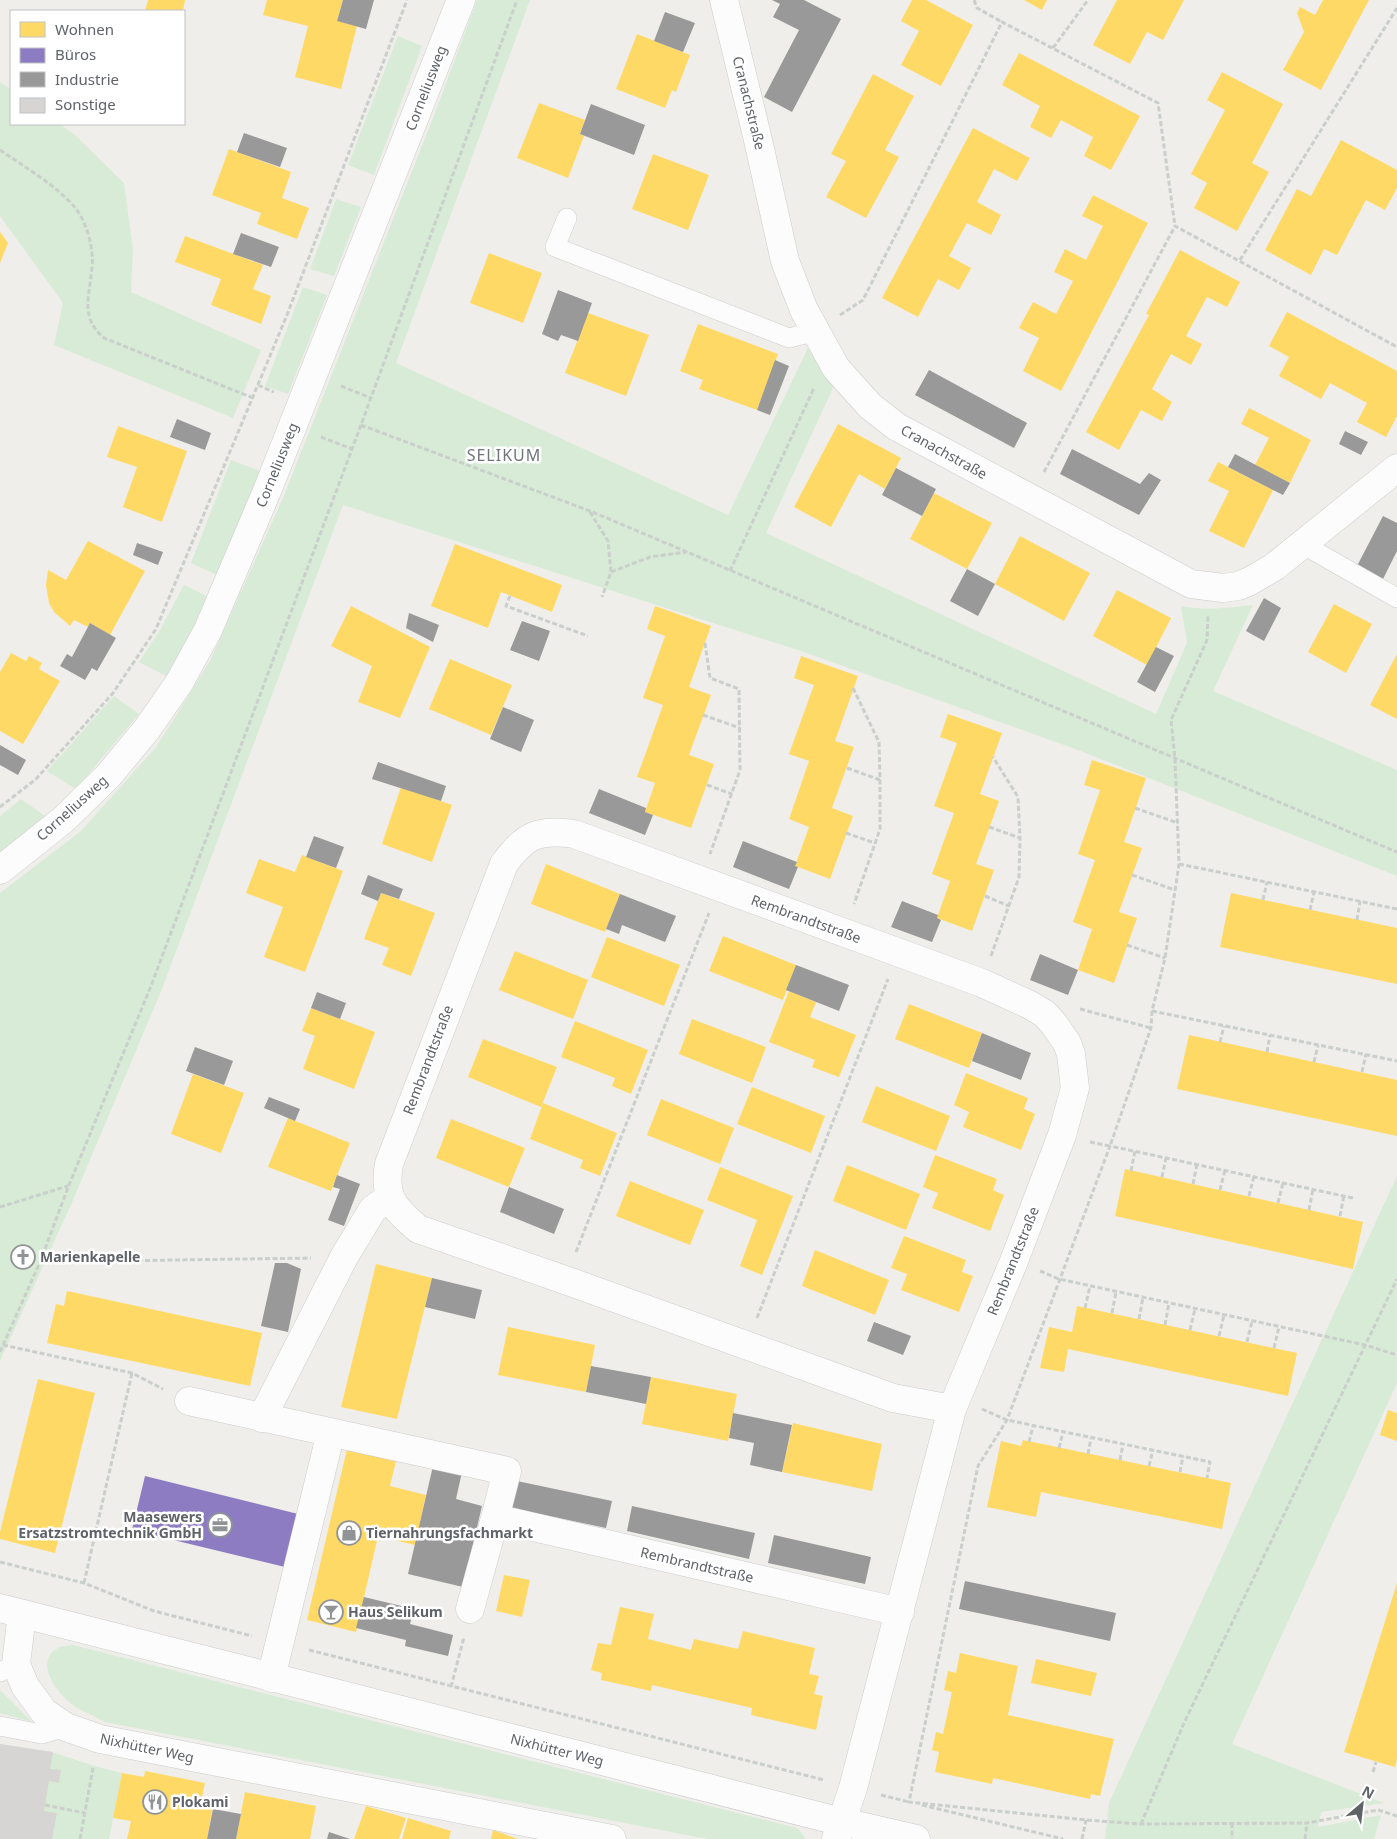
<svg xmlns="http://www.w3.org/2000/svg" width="1397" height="1839" font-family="'Noto Sans',sans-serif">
<rect width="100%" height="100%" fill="#efeeea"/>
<path fill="#d8ebd6" d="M477 0H530L396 363 728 515 808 348 833 388 766 533 1156 714 1187 643 1181 606C1206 611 1228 608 1253 605L1213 691 1397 770V876L1078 750 801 651 343 505 162 989 73 1200 0 1361V893L81 831 157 746 210 661 283 498 437 108Z
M398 36 422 46 374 175 348 165Z
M0 82 11 89V124H60L76 136 124 183 133 250 131 292 261 350 233 418 54 345 63 303 0 216Z
M336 199 361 207 334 276 310 269Z
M303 287 327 295 288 394 265 386Z
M231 460 260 471 217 575 191 563Z
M184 585 207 596 188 639 166 676 139 662 160 630Z
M114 696 139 714 76 789 47 771Z
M21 799 48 818 0 855V816Z
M1397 1176V1383L1232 1744 1384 1803 1321 1812 1318 1827 1381 1815 1374 1839H1105L1109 1803Z
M73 1645 797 1828 806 1839H707L105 1722C96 1717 86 1713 77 1708 61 1698 31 1663 58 1648 62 1646 69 1646 73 1645Z
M0 1690 32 1722 0 1713Z
M0 1744 55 1753 94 1766 122 1773 109 1839H0Z"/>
<path fill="#ffd966" d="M148 0H185L183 11H145Z
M267 0H343L337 21 357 26 341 89 295 77 308 26 263 15Z
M912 0H926L973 25 941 86 901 65 919 31 901 21Z
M1024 0H1047L1042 10Z
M1117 0H1184L1163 40 1147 32 1130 64 1093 45Z
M1323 0H1369L1321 90 1283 70 1304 32 1297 13 1300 7 1315 15Z
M637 34 690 55 676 92 672 90 665 108 616 89Z
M1019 53 1140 116 1111 170 1084 156 1093 137 1061 120 1051 138 1030 127 1040 106 1002 85Z
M1222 72 1283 104 1252 163 1269 172 1237 231 1194 208 1207 183 1191 174 1225 110 1207 100Z
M873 74 914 96 885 150 899 157 866 218 826 197 846 161 831 154Z
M539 103 585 120 580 134 584 136 568 178 517 158Z
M973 128 1030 158 1017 181 994 169 977 202 1001 215 991 235 967 223 949 256 971 268 959 290 938 279 918 317 882 298Z
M1341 140 1397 170V188L1385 210 1366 200 1337 255 1324 249 1311 275 1265 250 1297 189 1311 196Z
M229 149 291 172 282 198 309 208 297 239 257 224 261 213 212 195Z
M653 154 709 175 688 230 632 209Z
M1093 195 1148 223 1061 391 1023 371 1039 338 1019 328 1033 302 1056 314 1073 281 1054 272 1065 249 1086 260 1103 226 1082 216Z
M0 232 8 243 0 263Z
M185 236 263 265 253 289 271 296 261 324 211 305 221 279 175 262Z
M1180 250 1240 282 1227 307 1207 297 1186 336 1202 344 1191 365 1171 354 1152 389 1172 402 1162 421 1141 410 1119 450 1086 432 1149 315 1146 314Z
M489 253 542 273 523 323 470 303Z
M1287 312 1397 371V416L1386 437 1357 422 1367 403 1330 383 1321 399 1279 376 1289 357 1269 346Z
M588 313 649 335 626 396 565 373Z
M698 324 778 354 757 410 699 389 703 380 680 371Z
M1249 408 1311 440 1290 483 1255 465 1269 438 1241 424Z
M838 424 901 458 885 489 859 474 831 527 794 507Z
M118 426 187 451 162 522 123 507 137 467 107 457Z
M1218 462 1273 490 1244 548 1209 531 1229 491 1208 481Z
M934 493 992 523 967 569 910 539Z
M1020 536 1090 573 1064 621 995 584Z
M88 541 145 571 110 635 90 623 88 627 74 620 70 626 54 612 49 603 46 585 48 570 66 580Z
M455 544 562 585 552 612 501 592 488 628 431 606Z
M1117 590 1171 618 1147 665 1093 636Z
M1334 604 1372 624 1346 673 1308 652Z
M351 606 430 647 400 718 358 702 372 666 331 646Z
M655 606 711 626 689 687 711 695 689 755 714 764 691 828 645 812 655 783 637 777 663 705 643 698 665 636 647 629Z
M11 653 26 661 29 656 42 663 39 669 60 681 23 744 0 731V672Z
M1397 654V719L1370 705Z
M801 656 858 676 835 741 854 747 832 808 853 816 830 879 795 866 809 827 789 819 809 761 789 754 814 685 794 678Z
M450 659 512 685 491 735 429 709Z
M948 714 1002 733 980 794 999 801 976 864 994 870 972 931 937 918 950 881 932 874 954 813 934 806 957 743 940 737Z
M1092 760 1146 778 1124 842 1142 848 1119 912 1137 918 1114 983 1078 970 1092 929 1073 922 1095 860 1078 854 1100 790 1084 785Z
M401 787 452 805 432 862 382 844Z
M302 855 343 871 305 972 264 957 283 907 246 893 259 859 295 872Z
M546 864 620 894 605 932 531 904Z
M381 893 435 913 411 976 382 965 389 948 364 939Z
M1231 893 1397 928V984L1220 947Z
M723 936 796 965 783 1000 709 971Z
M607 937 680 965 664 1006 591 977Z
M515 951 588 980 573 1019 499 990Z
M789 991 816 1002 810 1017 856 1035 839 1077 812 1067 815 1060 769 1042Z
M909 1004 982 1033 969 1068 895 1039Z
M311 1008 375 1032 354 1089 303 1069 315 1036 302 1031Z
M692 1019 766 1047 752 1083 679 1054Z
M575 1021 648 1050 631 1094 612 1086 615 1078 561 1057Z
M1189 1035 1397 1080V1136L1177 1089Z
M483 1039 557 1067 541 1107 468 1077Z
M966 1073 1028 1098 1024 1109 1035 1114 1021 1150 963 1127 969 1112 954 1105Z
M193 1074 244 1093 221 1153 171 1134Z
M876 1086 950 1116 936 1151 862 1122Z
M752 1087 825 1116 811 1153 737 1124Z
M661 1099 734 1128 720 1164 647 1135Z
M543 1103 617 1133 600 1176 580 1168 583 1160 530 1139Z
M288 1118 350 1143 331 1191 268 1167Z
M451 1119 525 1148 509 1187 436 1158Z
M935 1155 997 1179 993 1190 1004 1195 990 1231 932 1208 938 1193 923 1187Z
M847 1165 920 1194 906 1230 833 1201Z
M720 1167 793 1196 762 1275 740 1266 757 1220 707 1200Z
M1125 1169 1363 1222 1353 1269 1115 1216Z
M630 1181 704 1210 690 1245 616 1216Z
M904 1236 966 1260 962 1272 973 1276 959 1312 901 1290 907 1274 891 1268Z
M815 1250 889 1280 875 1315 802 1286Z
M376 1264 432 1278 397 1419 341 1407Z
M67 1291 262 1333 250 1386 47 1343 56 1304 64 1306Z
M1077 1306 1297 1353 1288 1396 1068 1349 1064 1372 1040 1368 1049 1327 1072 1332Z
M508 1327 595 1345 586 1392 498 1375Z
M651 1377 737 1394 728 1441 642 1424Z
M38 1379 95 1393 55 1553 0 1539V1532Z
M1388 1410 1397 1413V1441L1380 1435Z
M793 1423 882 1444 872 1491 782 1472Z
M1023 1440 1231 1483 1222 1529 1041 1492 1036 1517 987 1507 1001 1441 1021 1446Z
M347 1449 396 1461 390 1486 426 1495 415 1545 378 1536 356 1632 307 1620Z
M504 1575 530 1580 522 1617 496 1611Z
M1397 1583V1759L1395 1767 1344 1752Z
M620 1607 654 1614 648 1639 691 1650 694 1639 738 1649 743 1631 815 1648 809 1674 819 1676 814 1694 823 1696 816 1730 751 1715 752 1708 652 1685 651 1691 601 1680 602 1673 591 1670 598 1643 611 1645Z
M960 1653 1018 1666 1008 1715 1114 1739 1100 1796 1091 1794 1090 1799 993 1778 992 1784 935 1772 939 1752 932 1750 936 1732 943 1734 952 1692 944 1690 948 1671 956 1673Z
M1036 1659 1097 1673 1091 1696 1031 1683Z
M145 1771 205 1783 202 1797 214 1800 207 1839H127L131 1821 113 1818 122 1773 144 1777Z
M245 1792 316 1806 310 1839H236Z
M366 1806 406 1818 399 1839H354Z
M408 1818 451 1831 449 1839H402Z
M493 1830 518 1839H491Z"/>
<path fill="#8e7cc3" d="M145 1476 298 1514 285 1567 132 1530Z"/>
<path fill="#999" d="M343 0H374L366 29 337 21Z
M772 0H804L841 19 792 112 764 97 799 30 773 17 780 4Z
M665 12 695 23 683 52 654 41Z
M591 104 645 125 634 155 580 134Z
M244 133 287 148 280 167 237 152Z
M241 233 279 247 271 267 233 254Z
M558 290 592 303 578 341 561 335 558 341 542 334Z
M775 360 789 366 770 415 757 410Z
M929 370 1027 423 1014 448 915 395Z
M177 419 211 433 205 450 170 437Z
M1345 431 1368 442 1361 455 1339 444Z
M1072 449 1140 484 1149 473 1161 480 1139 515 1060 474Z
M1235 454 1290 483 1283 495 1228 467Z
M896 468 936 489 922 516 882 495Z
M1383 516 1397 523V551L1383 579 1357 566Z
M137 543 163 552 158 565 133 555Z
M967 569 995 584 978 616 950 601Z
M1264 598 1281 608 1264 641 1246 631Z
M409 613 439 625 433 642 406 628Z
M522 621 550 631 539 661 510 650Z
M90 623 116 638 97 671 92 668 85 680 60 666 67 654 72 657Z
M1156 647 1174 656 1155 692 1137 682Z
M503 707 534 720 521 752 490 739Z
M0 745 26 760 18 775 0 765Z
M378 762 446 786 441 801 372 779Z
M599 789 646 808 645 812 653 815 645 835 589 813Z
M314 836 344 847 336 868 306 857Z
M743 841 797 862 795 866 798 867 789 889 733 867Z
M368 875 403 889 399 899 381 893 378 901 361 894Z
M620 894 676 916 665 942 622 925 619 934 606 929Z
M902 901 938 915 937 918 941 920 932 942 891 927Z
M1040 954 1078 970 1068 995 1030 980Z
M796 965 849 985 839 1011 786 990Z
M317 992 346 1003 340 1019 311 1008Z
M982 1033 1031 1053 1021 1080 972 1061Z
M195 1047 233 1061 224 1085 186 1071Z
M269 1097 300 1109 295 1121 264 1108Z
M337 1175 360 1184 344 1226 328 1220 340 1189 333 1187Z
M509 1187 564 1209 554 1234 500 1212Z
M275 1263H287L301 1269 288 1332 261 1326Z
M432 1278 482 1290 475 1319 425 1307Z
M874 1322 911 1336 903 1355 867 1341Z
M591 1366 651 1377 646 1404 586 1392Z
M733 1413 792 1425 782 1472 750 1465 754 1443 729 1438Z
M433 1466 462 1472 456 1499 482 1506 463 1587 408 1574Z
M517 1481 612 1501 606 1528 511 1508Z
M632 1506 755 1533 749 1559 627 1531Z
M774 1535 871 1557 865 1584 768 1563Z
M965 1581 1116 1613 1110 1641 959 1609Z
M364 1597 414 1609 410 1624 453 1635 448 1656 405 1646 406 1640 356 1628Z
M213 1809 241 1814 236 1839H207Z
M329 1832 350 1839H327Z"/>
<path fill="#d6d5d3" d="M0 1744 53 1752 50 1769 61 1770 59 1783 49 1781 44 1811 57 1813 52 1839H0Z"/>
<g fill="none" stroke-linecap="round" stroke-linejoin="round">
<g stroke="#cbcccc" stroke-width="20">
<path id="service" d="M567 218 555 247 789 338 817 331
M1302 544 1397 598
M0 1672 16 1664
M0 1726 42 1734 66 1727"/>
</g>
<g stroke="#cbcccc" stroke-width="29">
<path id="minor" d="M724 0 758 140 785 261 804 310 836 368 870 406 897 427 1191 584 1223 588 1238 586 1250 581 1274 567 1397 468
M0 870 63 820 109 775 147 729 179 683 208 630 267 491 461 0
M189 1401 507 1471 495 1518
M262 1418 344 1257 373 1209 390 1197
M470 1609 495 1518 900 1612
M22 1614 16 1664 25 1686 44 1712 66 1727 100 1739 612 1839
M271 1678 331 1432
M836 1839 853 1788 952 1409 1014 1261 1062 1135 1075 1088 1071 1054 1067 1043 1053 1023 1045 1014 1030 1005 982 983 574 834C538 829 525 835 504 864L389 1164C383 1197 394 1208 418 1229L565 1280 893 1398 952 1409"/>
</g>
<g stroke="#cacacb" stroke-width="29">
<path id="secondary" d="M0 1608 842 1822 916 1839"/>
</g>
<path stroke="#cacfcc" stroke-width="3" stroke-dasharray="5 2.5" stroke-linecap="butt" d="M974 0 977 8 1002 22
M1053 48 1088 0
M0 150C23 166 59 187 76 209 87 223 94 249 92 267 90 295 79 317 104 338L253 398
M1240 260 1397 8
M840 315 863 300 1002 22 1158 103 1175 226
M258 385 274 392
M341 386 371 398
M361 425 590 511 1397 852
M321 437 352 449
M1044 472 1175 226 1397 347
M590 512 608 541 611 572 602 597
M730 571 814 388
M611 572 650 557 686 552
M510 596 506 606 588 636
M705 643 710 678 739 689 740 770 710 854
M853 688 879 742 880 780V829L854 904
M703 715 740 728
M847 768 880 780
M707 785 732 794
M0 807 36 779 113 693 156 629 287 315 407 0
M1135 808 1178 823
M989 827 1020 838
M846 833 875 843
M1179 864 1397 909
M1132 875 1175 890
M985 896 1009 906
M1263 900 1267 882
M1310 910 1314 892
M1357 920 1360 901
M1127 945 1165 958
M991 956 1019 877 1020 838 1018 797 993 757
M1080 1009 1151 1028
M1152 1011 1397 1061
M1220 1042 1224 1026
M1267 1052 1270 1035
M1314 1062 1318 1045
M1362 1072 1366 1054
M1090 1142 1110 1146 1151 1028 1152 1011 1165 958 1179 864 1175 759 1171 720 1207 640 1208 615
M1131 1171 1135 1151
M1162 1177 1166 1158
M1193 1184 1197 1164
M1220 1190 1225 1170
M1249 1196 1254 1176
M1353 1198 1110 1146 1007 1420 978 1466 909 1802 1086 1820 1141 1824 1307 1823 1378 1810 1397 1816
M1278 1203 1283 1183
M0 1207 68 1186
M1309 1210 1313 1189
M1340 1216 1344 1195
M576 1252 709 913
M40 1262 311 1258
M1040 1271 1059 1279 1365 1345 1397 1355
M1085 1308 1090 1286
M1112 1313 1116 1292
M757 1318 888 979
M1139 1319 1143 1297
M1165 1325 1169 1303
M1190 1330 1195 1309
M1219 1336 1224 1315
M1247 1342 1252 1321
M3 1345 132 1373 163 1389
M1274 1348 1279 1327
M0 1352 40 1262 69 1185 151 986 361 425 517 0
M982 1409 1007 1420 1210 1462 1207 1478
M1029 1442 1033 1426
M1059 1448 1063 1432
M1088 1454 1091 1438
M1120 1460 1123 1444
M1149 1466 1153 1450
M1180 1472 1183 1456
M0 1562 84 1583 154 1611 252 1636
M84 1583 132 1373
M309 1650 824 1780
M451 1687 464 1637
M1373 1772 1376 1762
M881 1795 909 1802
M45 1805 85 1813
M922 1805 1063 1839
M1232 1823V1839
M1141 1824 1184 1723 1397 1279
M80 1839 93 1768
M1082 1839 1086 1820
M1305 1839 1307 1823"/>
<use href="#service" stroke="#fdfcfc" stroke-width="19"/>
<use href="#minor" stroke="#fdfcfc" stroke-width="28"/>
<use href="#secondary" stroke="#fdfcfc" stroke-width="28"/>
</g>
<defs>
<g id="church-ring" transform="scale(1.25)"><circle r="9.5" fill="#fff" stroke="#919496" stroke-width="1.5"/><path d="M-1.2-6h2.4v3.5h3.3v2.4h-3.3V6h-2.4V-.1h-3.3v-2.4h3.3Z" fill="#919496"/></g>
<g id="office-ring" transform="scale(1.25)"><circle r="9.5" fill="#fff" stroke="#919496" stroke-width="1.5"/><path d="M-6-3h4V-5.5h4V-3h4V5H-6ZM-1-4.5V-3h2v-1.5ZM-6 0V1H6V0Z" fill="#919496"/></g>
<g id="shop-ring" transform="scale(1.25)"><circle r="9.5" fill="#fff" stroke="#919496" stroke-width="1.5"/><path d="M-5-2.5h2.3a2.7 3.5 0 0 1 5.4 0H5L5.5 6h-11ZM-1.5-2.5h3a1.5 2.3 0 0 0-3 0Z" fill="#919496"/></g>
<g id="bar-ring" transform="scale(1.25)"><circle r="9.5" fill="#fff" stroke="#919496" stroke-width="1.5"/><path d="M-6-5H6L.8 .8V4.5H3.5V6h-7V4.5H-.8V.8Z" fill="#919496"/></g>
<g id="restaurant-ring" transform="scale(1.25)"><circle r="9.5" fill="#fff" stroke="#919496" stroke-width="1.5"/><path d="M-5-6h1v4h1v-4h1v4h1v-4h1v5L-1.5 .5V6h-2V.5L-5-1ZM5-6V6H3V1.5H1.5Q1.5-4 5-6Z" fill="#919496"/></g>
</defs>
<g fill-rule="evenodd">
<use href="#church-ring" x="23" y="1257"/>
<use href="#office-ring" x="220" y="1525"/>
<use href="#shop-ring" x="349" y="1533"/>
<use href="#bar-ring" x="331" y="1612"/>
<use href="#restaurant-ring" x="155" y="1802"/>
</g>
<g text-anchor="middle" stroke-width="5" stroke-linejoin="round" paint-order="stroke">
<g font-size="14" fill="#5f6368" stroke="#fff">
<text transform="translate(426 88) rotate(-69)" y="5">Corneliusweg</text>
<text transform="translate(749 103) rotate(76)" y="5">Cranachstraße</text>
<text transform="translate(944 452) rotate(29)" y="5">Cranachstraße</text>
<text transform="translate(277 465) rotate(-68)" y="5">Corneliusweg</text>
<text transform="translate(72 808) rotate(-42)" y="5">Corneliusweg</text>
<text transform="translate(806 919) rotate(20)" y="5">Rembrandtstraße</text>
<text transform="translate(428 1060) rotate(-69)" y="5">Rembrandtstraße</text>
<text transform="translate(1013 1261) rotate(-68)" y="5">Rembrandtstraße</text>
<text transform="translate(697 1565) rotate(13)" y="5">Rembrandtstraße</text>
<text transform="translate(147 1748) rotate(12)" y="5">Nixhütter Weg</text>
<text transform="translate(557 1750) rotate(14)" y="5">Nixhütter Weg</text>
</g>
<g font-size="14" font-weight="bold" fill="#5f6368" stroke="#fff" text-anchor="start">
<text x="40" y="1262">Marienkapelle</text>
<text x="202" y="1522" text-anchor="end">Maasewers<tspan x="202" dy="16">Ersatzstromtechnik GmbH</tspan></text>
<text x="366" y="1538">Tiernahrungsfachmarkt</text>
<text x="348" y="1617">Haus Selikum</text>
<text x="172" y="1807">Plokami</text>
</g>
<g font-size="16" letter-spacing="1" fill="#70757a" stroke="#fff">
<text x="504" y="461">SELIKUM</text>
</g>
</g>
<rect x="10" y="10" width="175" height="115" fill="#ffffff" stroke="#bfc1c3"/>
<rect x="20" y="22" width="25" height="15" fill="#ffd966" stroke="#bfc1c3"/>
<text x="55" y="35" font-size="15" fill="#5f6368">Wohnen</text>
<rect x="20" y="48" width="25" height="15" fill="#8e7cc3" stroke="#bfc1c3"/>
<text x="55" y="60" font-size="15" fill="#5f6368">Büros</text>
<rect x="20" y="72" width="25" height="15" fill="#999999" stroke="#bfc1c3"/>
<text x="55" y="85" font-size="15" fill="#5f6368">Industrie</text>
<rect x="20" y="98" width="25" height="15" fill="#d6d5d3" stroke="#bfc1c3"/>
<text x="55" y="110" font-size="15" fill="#5f6368">Sonstige</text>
<g transform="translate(1362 1804) rotate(28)" stroke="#ffffff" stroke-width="4" paint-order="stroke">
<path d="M0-4L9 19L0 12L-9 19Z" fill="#5f6368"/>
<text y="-8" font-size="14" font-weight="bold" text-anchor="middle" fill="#5f6368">N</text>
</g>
</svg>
